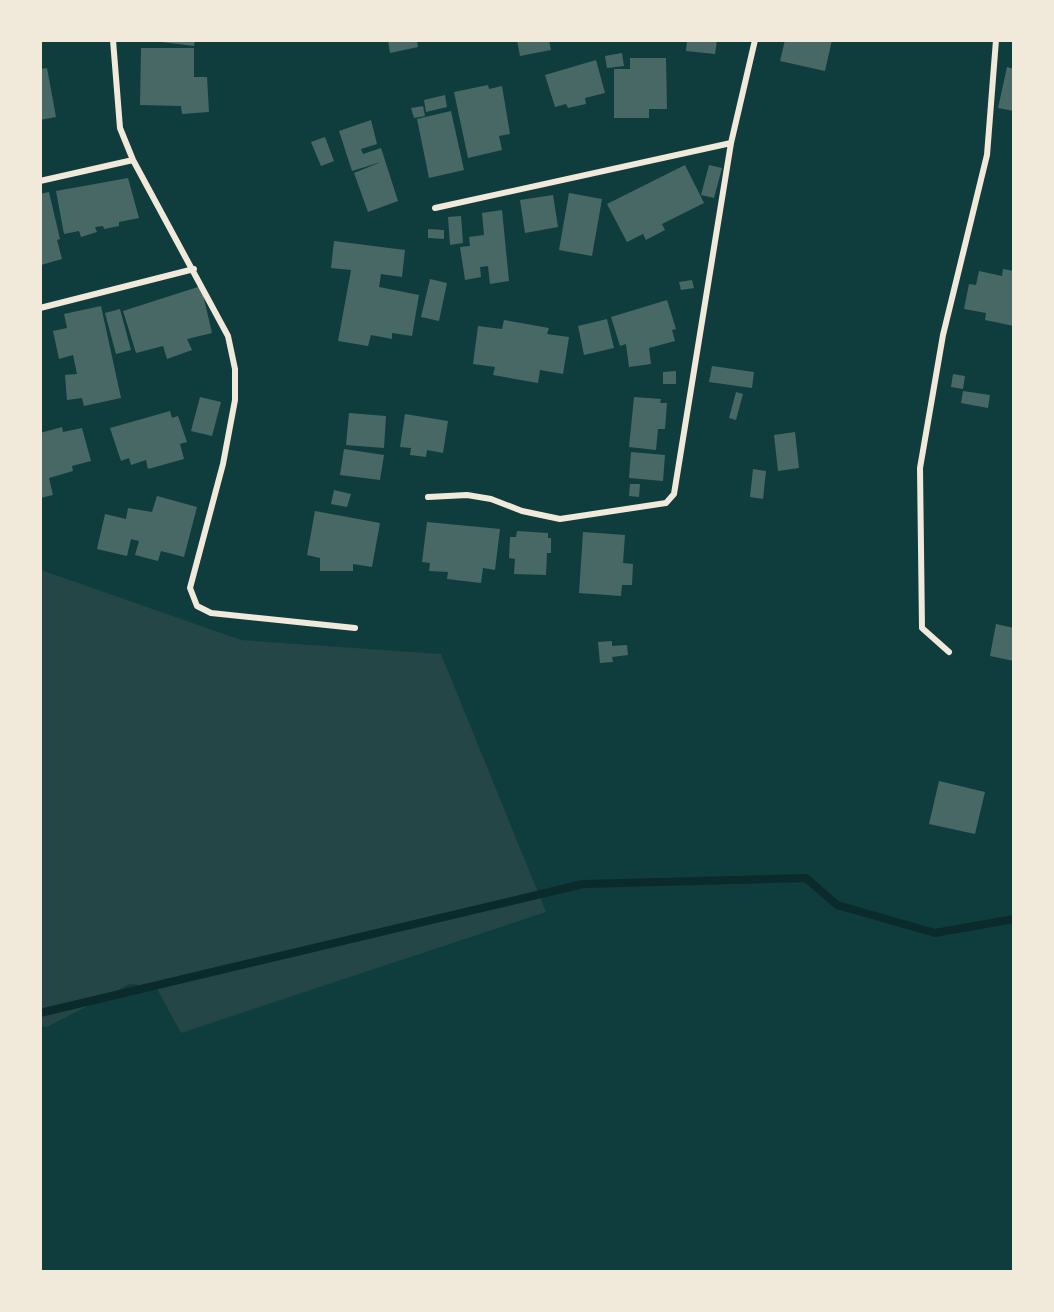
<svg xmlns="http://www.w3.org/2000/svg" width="1054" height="1312" font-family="Inter,sans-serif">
<rect width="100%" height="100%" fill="#0f3d3e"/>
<path fill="#244646" d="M41 570 241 640 441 654 546 912 181 1033 156 987 130 984 47 1027 41 1026Z"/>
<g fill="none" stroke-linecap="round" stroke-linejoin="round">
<path stroke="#0a2a2b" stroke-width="8" d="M40 1013 583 884 806 878 837 905 935 933 1014 919"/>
</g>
<path fill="#486865" d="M145 40H195L194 46Z
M388 40H417L418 47 390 53Z
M517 40H549L551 50 520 56Z
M687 40H717L715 54 686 51Z
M785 40H832L825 71 780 61Z
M141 48H194V77H207L209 112 182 114 181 106 140 105Z
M622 53 624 66 607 68 605 56Z
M630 58H666L667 109H649V118H614V69H630Z
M596 60 605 93 585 98 586 104 568 108 566 104 555 107 545 75Z
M1007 67 1014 69V111L998 108Z
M47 68 56 117 40 120V69Z
M488 85 489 89 502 86 510 134 499 136 502 150 468 158 454 92Z
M445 95 447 107 426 112 424 100Z
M423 106 425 116 414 118 411 108Z
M451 111 464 170 429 178 417 119Z
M371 120 377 144 361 149 363 154 381 148 398 201 368 212 354 173 381 162 352 171 339 131Z
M325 137 334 161 321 166 311 142Z
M685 165 704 203 662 224 665 230 646 240 643 234 627 242 607 204Z
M709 165 722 168 714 198 701 195Z
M128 178 139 218 119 222V226L104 229 103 226 95 227 97 232 81 237 79 231 64 234 56 191Z
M49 192 60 239 57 240 62 259 41 265 40 194Z
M569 193 602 199 592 256 559 250Z
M553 195 558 227 525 233 520 200Z
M502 210 509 281 490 284 488 266 480 267 481 277 465 280 460 247 470 246 469 237 484 235 482 213Z
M461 216 463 243 450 245 448 217Z
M428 229 444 230V239L428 238Z
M334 241 405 250 402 277 381 274 379 287 419 295 412 336 392 333V339L371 335 368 346 338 341 351 270 331 268Z
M1003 269 1014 271V326L985 320 986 313 964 309 969 284 976 285 979 271 1002 276Z
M430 279 447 283 439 321 421 317Z
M692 280 694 288 681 290 679 282Z
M201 286 212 333 187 339 192 350 167 359 163 346 136 353 123 311Z
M667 300 676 329 672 330 675 341 649 348 651 364 629 367 626 344 620 346 611 317Z
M101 306 121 398 84 406 82 398 67 400 65 375 77 374 73 355 59 359 53 331 67 328 64 314Z
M120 309 131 350 116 354 105 313Z
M607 319 614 348 584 355 578 326Z
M504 320 549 328 547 334 569 337 563 374 540 370 538 383 493 375 495 367 473 364 478 326 502 329Z
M712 366 754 372 752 388 709 382Z
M676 371V384H663V372Z
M953 374 965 376 963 389 951 387Z
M963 391 990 395 988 408 961 403Z
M736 392 743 394 736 420 729 418Z
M200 397 221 402 212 436 191 431Z
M634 397 661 399 660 403H667L665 429H658L656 450 629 447Z
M170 411 172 418 178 416 187 442 180 444 184 459 148 469 146 460 131 465 129 458 121 461 110 428Z
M349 413 386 416 384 448 346 445Z
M405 414 448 421 443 453 427 450 426 457 410 455 411 448 400 447Z
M62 427 63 432 82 428 91 461 72 466 73 471 49 478 53 495 40 498V433Z
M795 432 799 468 778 471 774 435Z
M344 449 384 455 380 480 340 475Z
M631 452 665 455 663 481 629 478Z
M753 469 766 471 763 499 750 497Z
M630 484H640L639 497 629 496Z
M334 490 351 494 347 507 331 504Z
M157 496 197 507 184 557 161 551 158 561 135 555 139 541 131 539 127 556 97 549 105 514 126 519 128 508 152 512Z
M315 511 380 523 372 567 353 564V571H320V558L307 555Z
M427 522 500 529 495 570 483 568 481 583 447 579 448 572 429 571 430 563 422 562Z
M517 531 548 533V538H551V553H547L546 575 514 574 515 559 509 558 510 537H516Z
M583 532 625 535 623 563 633 564 632 585H622L621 596 579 593Z
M996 624 1014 628V661L990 656Z
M612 641V646L627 645 628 655 612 657 613 662 600 663 598 642Z
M939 781 985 792 975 834 929 824Z"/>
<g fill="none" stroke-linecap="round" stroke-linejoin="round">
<path stroke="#f1e9da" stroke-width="6" d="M113 40 120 128 133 160 228 336 235 369V400L223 464 190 588 197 606 211 613 355 628
M40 181 133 160
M435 208 731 143
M40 308 194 269
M428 497 467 495 491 499 522 511 560 519 666 503 674 494 731 143 755 40
M949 652 922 628 920 468 943 335 987 155 996 40"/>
</g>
<rect width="1054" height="1312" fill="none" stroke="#f1e9da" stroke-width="84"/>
</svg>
